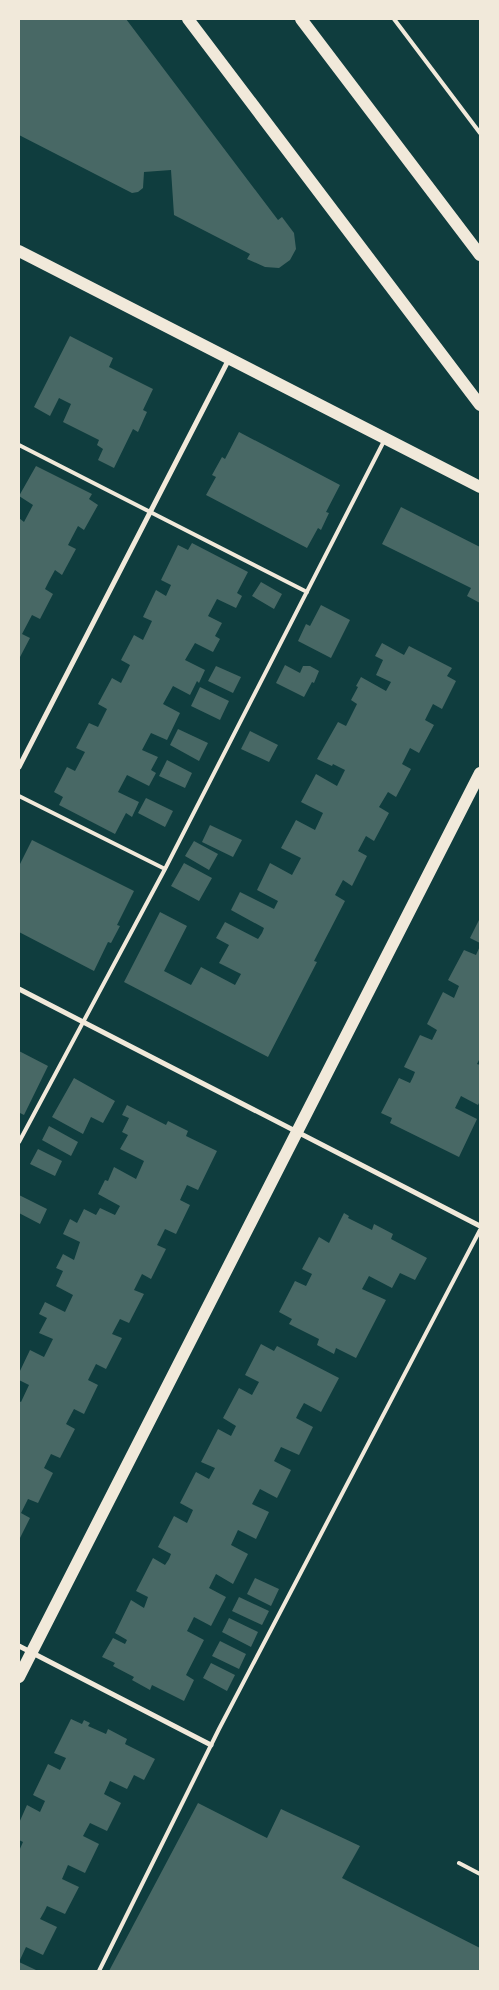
<svg xmlns="http://www.w3.org/2000/svg" width="499" height="1990" font-family="Ubuntu,sans-serif">
<rect width="100%" height="100%" fill="#0f3d3e"/>
<path fill="#486865" d="M19 19H126L278 220 282 217 294 233 296 249 290 260 279 268 265 267 247 259 250 254 174 215 171 170 144 172 143 188 138 192 132 193 19 135Z
M70 336 113 358 109 367 153 389 143 410 147 412 138 432 133 429 114 468 98 460 103 449 97 445 99 440 63 422 71 404 59 398 50 416 34 407Z
M239 432 340 485 326 512 329 513 321 530 318 528 307 548 206 495 216 477 212 475 222 457 225 459Z
M36 466 92 494 89 499 98 505 84 530 78 526 68 545 76 549 62 575 55 570 49 581 45 589 53 594 40 619 32 615 22 634 30 638 19 659V518L24 522 33 505 19 496Z
M401 507 480 547V603L467 596 471 588 382 544Z
M192 543 248 572 237 593 242 596 236 608 217 599 208 616 222 623 215 636 220 639 213 652 195 643 185 660 205 670 199 683 197 681 190 695 173 686 163 704 180 713 167 740 151 733 142 750 158 757 151 770 156 773 149 786 127 775 118 792 139 802 132 817 126 813 115 834 59 805 63 797 54 792 67 767 75 771 85 752 76 748 89 723 98 727 107 709 98 704 112 678 121 683 130 665 121 660 134 635 143 640 152 621 143 617 156 590 166 596 171 585 161 580 178 545 188 550Z
M261 582 282 594 274 609 252 596Z
M321 605 350 620 331 658 298 641 306 624 310 626Z
M382 643 404 655 409 646 452 668 447 676 456 681 442 709 433 704 425 720 434 725 419 753 410 748 402 764 411 769 396 797 388 792 379 807 389 813 374 841 366 836 358 851 367 856 352 886 343 880 335 895 345 901 314 961 317 962 268 1057 124 982 160 912 187 926 164 971 191 985 201 967 235 985 241 974 219 963 229 945 216 938 225 922 258 939 262 933 264 928 231 910 240 892 274 909 278 901 257 890 270 863 292 875 301 858 281 848 296 820 315 830 323 813 301 802 316 774 337 786 345 770 333 764 332 766 317 759 338 722 346 726 357 704 351 700 358 687 356 686 361 677 386 691 391 682 376 675 383 660 375 656Z
M285 665 300 673 303 666H310L319 671 314 683 312 682 304 697 276 683Z
M216 666 241 677 233 693 208 681Z
M200 687 229 701 220 720 191 706Z
M178 729 208 743 199 761 170 745Z
M250 731 278 745 269 762 241 749Z
M167 760 192 773 185 788 159 776Z
M146 798 173 811 165 827 138 813Z
M210 825 242 840 233 857 202 842Z
M32 840 134 891 117 925 120 926 111 943 108 942 94 971 19 932V866Z
M194 841 218 854 209 870 185 856Z
M184 863 212 878 199 901 171 886Z
M480 918V943L470 938Z
M480 946V1058L477 1064 480 1065V1101L478 1105 461 1096 455 1108 477 1119 459 1157 390 1123 392 1118 381 1113 399 1078 410 1083 413 1077 415 1072 404 1067 420 1035 432 1040 437 1030 427 1024 443 992 454 998 459 986 448 980 464 950 476 955Z
M19 1051 48 1066 24 1115 20 1113 19 1116Z
M74 1078 115 1101 103 1123 91 1117 83 1134 52 1117Z
M127 1105 166 1125 168 1121 188 1131 186 1136 217 1151 198 1190 187 1185 180 1200 190 1205 176 1234 165 1229 157 1245 166 1249 151 1279 142 1274 134 1290 144 1294 129 1323 120 1319 112 1334 122 1338 106 1369 96 1364 88 1380 98 1385 84 1414 74 1409 66 1424 75 1429 60 1458 51 1454 44 1468 53 1473 38 1503 28 1499 21 1513 30 1518 19 1540V1401L21 1402 29 1385 19 1380V1373L30 1350 44 1357 53 1339 39 1333 47 1318 39 1314 45 1302 65 1312 73 1295 56 1286 63 1271 56 1268 63 1254 74 1260 80 1242 63 1234 70 1219 77 1223 84 1209 96 1215 100 1208 115 1215 120 1206 98 1194 105 1180 108 1181 114 1167 136 1179 144 1161 120 1149 128 1135 122 1132 129 1118 122 1115Z
M49 1126 78 1142 71 1156 42 1140Z
M38 1149 62 1161 55 1176 30 1164Z
M19 1195 47 1209 40 1224 19 1213Z
M344 1213 349 1216 348 1218 372 1230 374 1224 393 1234 391 1239 427 1258 415 1280 400 1273 392 1288 369 1276 362 1289 386 1300 356 1358 336 1348 334 1354 317 1345 319 1339 289 1324 292 1319 279 1312 295 1281 306 1286 312 1274 302 1269 319 1237 329 1243Z
M261 1344 274 1351 277 1346 339 1378 321 1412 304 1403 300 1410 296 1418 313 1427 299 1455 281 1447 274 1461 291 1470 277 1498 260 1489 252 1504 269 1512 256 1539 238 1530 231 1545 248 1554 233 1584 216 1574 209 1588 226 1597 211 1626 194 1617 187 1631 204 1640 186 1675 194 1680 184 1701 152 1685 150 1690 132 1680 134 1677 113 1666 115 1663 102 1657 113 1638 125 1644 127 1640 115 1633 131 1600 144 1608 148 1597 136 1591 153 1558 165 1565 169 1559 171 1554 158 1547 174 1516 187 1523 193 1510 180 1503 196 1472 209 1479 215 1468 201 1462 218 1429 231 1436 236 1426 223 1418 239 1388 252 1395 259 1382 245 1375Z
M255 1578 279 1589 271 1606 247 1594Z
M239 1597 269 1611 262 1625 232 1611Z
M229 1618 258 1632 251 1647 222 1632Z
M220 1641 246 1654 239 1669 212 1656Z
M211 1663 235 1675 227 1691 203 1678Z
M71 1719 82 1724 84 1720 90 1723 88 1726 106 1734 108 1729 127 1739 125 1744 155 1759 144 1780 134 1775 127 1789 110 1781 104 1794 121 1803 107 1831 90 1823 83 1836 99 1844 85 1873 68 1865 62 1879 79 1887 65 1914 47 1906 44 1912 40 1919 57 1927 43 1955 26 1947 19 1962V1851L23 1842 19 1840V1823L27 1805 40 1812 45 1801 33 1795 48 1764 60 1770 66 1758 54 1753Z
M198 1803 267 1838 281 1809 360 1846 342 1878 480 1948V1971H109Z
M19 1962 36 1970 35 1971H19Z"/>
<g fill="none" stroke-linecap="round" stroke-linejoin="round">
<path stroke="#f1e9da" stroke-width="4" d="M394 19 480 133
M19 445 307 592
M19 796 165 869
M19 1142 165 869 384 441
M459 1863 480 1874
M99 1971 219 1729 480 1230"/>
<path stroke="#f1e9da" stroke-width="5" d="M19 767 229 359
M19 989 480 1226
M19 1646 211 1745"/>
<path stroke="#f1e9da" stroke-width="12" d="M188 19 480 405
M301 19 480 255
M19 251 480 487
M19 1677 480 773"/>
</g>
<rect width="499" height="1990" fill="none" stroke="#f1e9da" stroke-width="40"/>
</svg>
